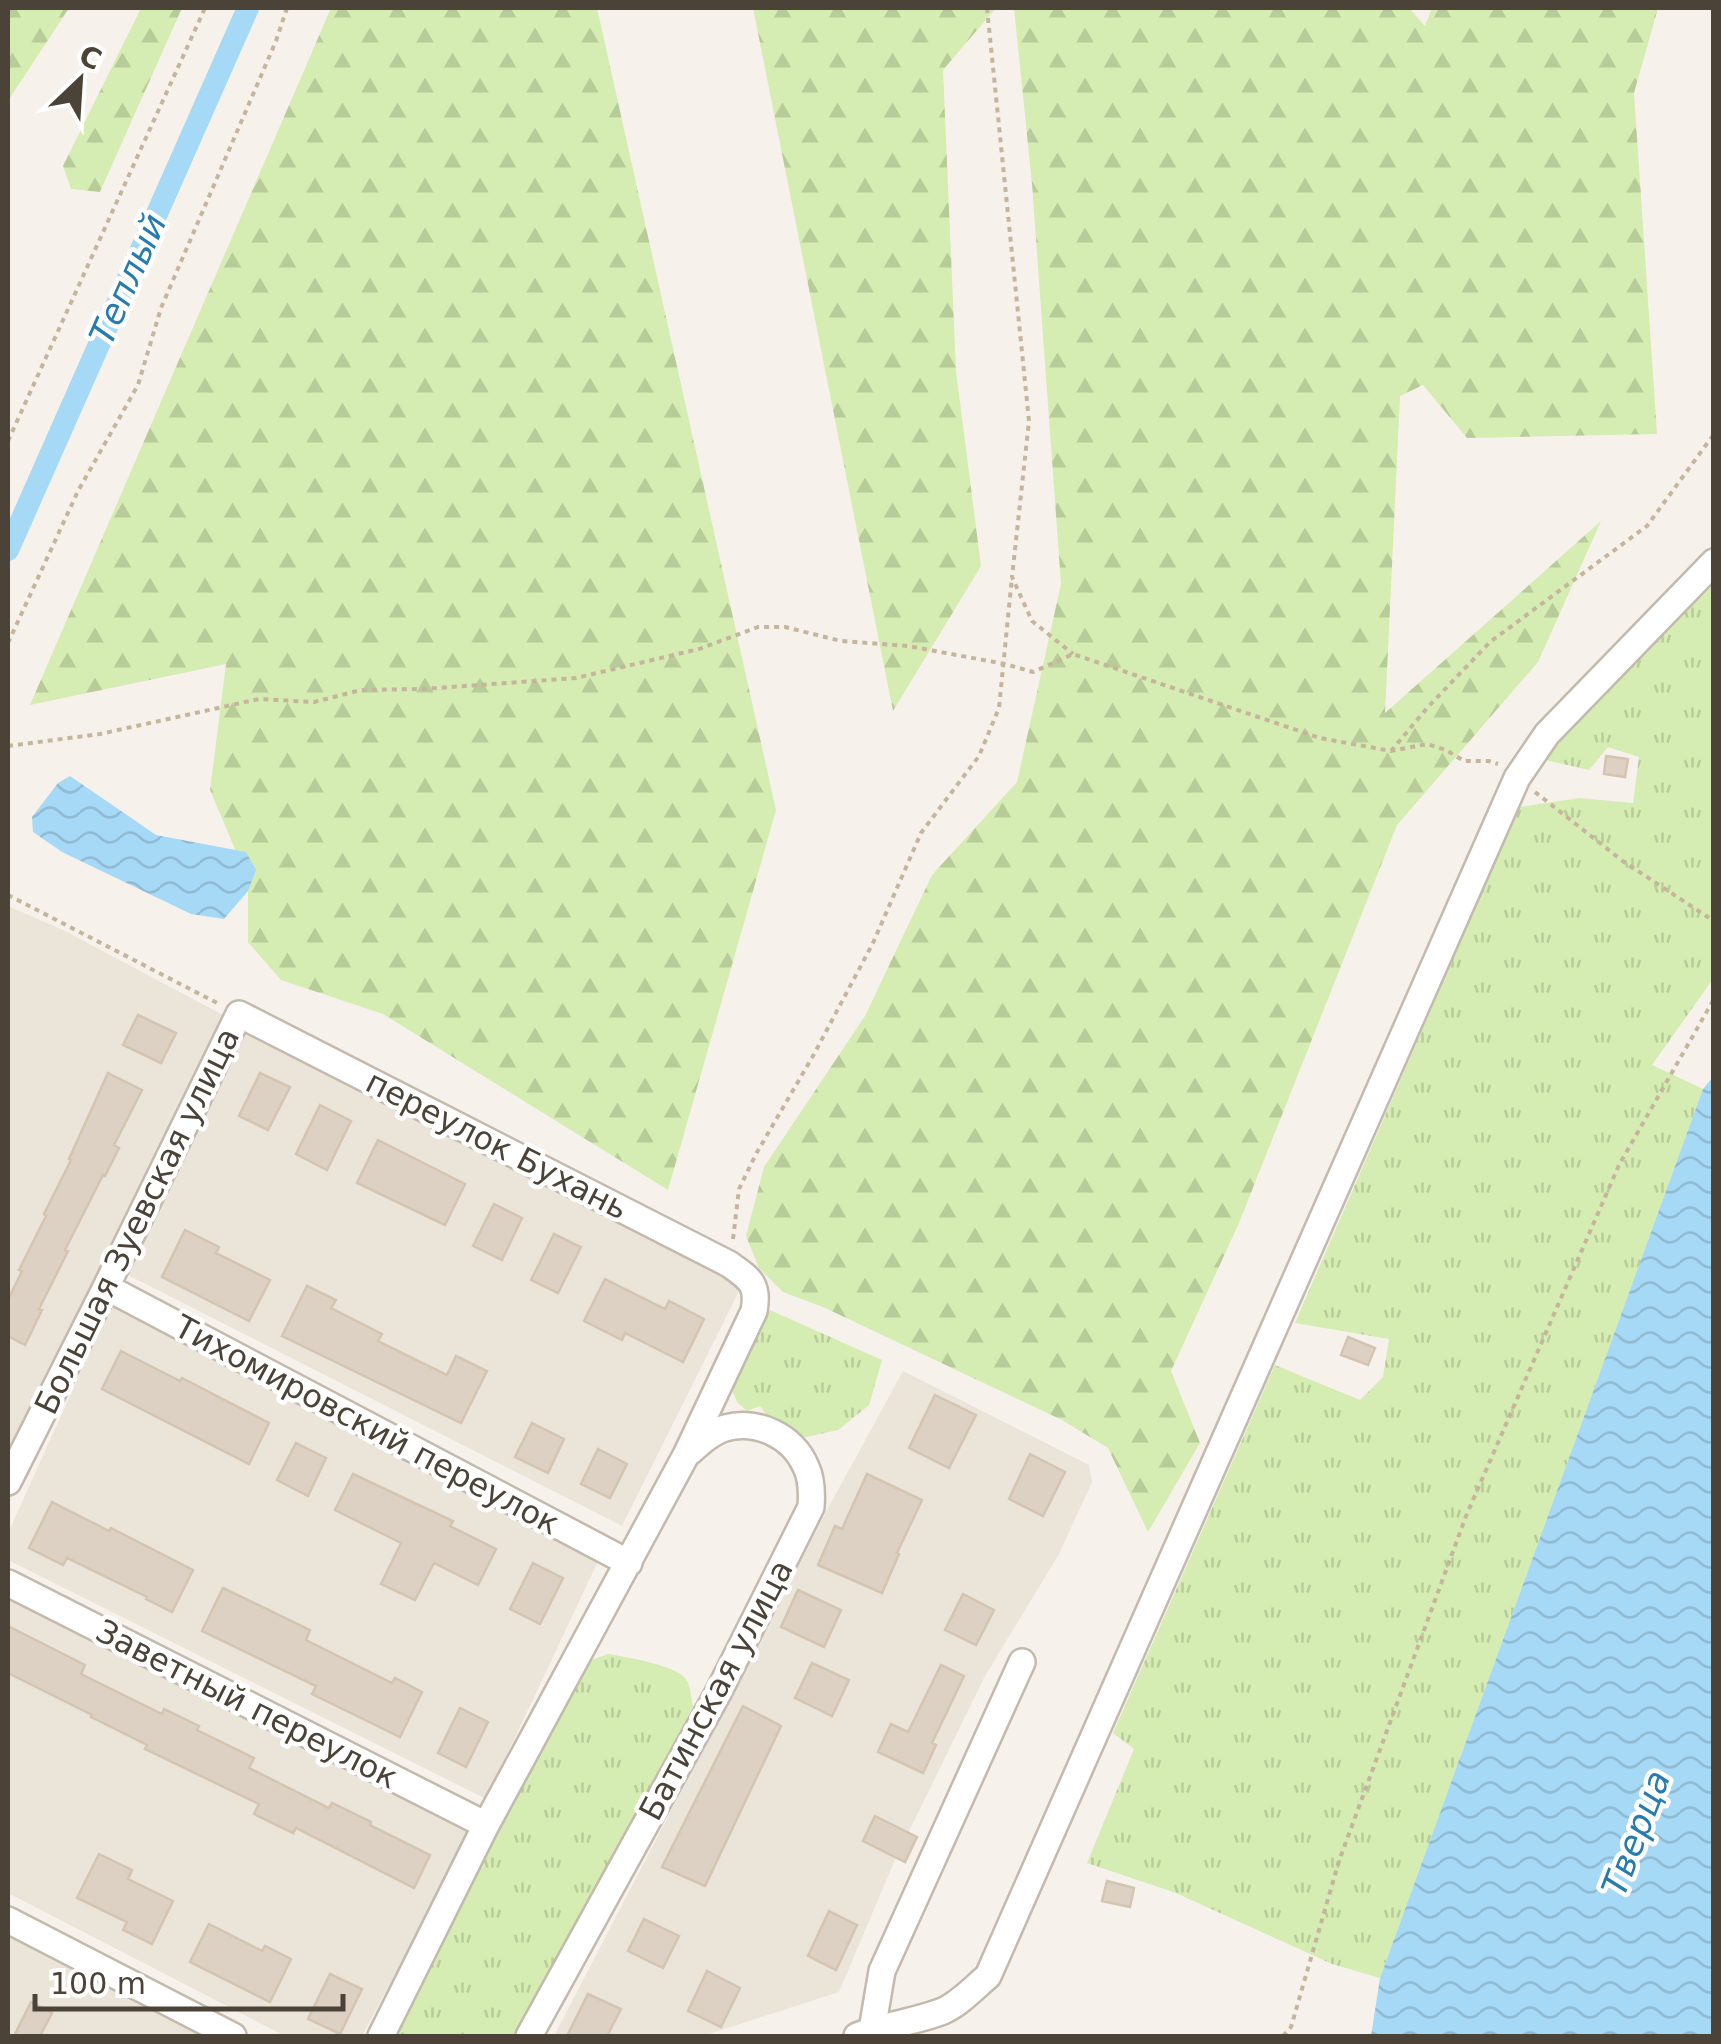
<svg xmlns="http://www.w3.org/2000/svg" width="1721" height="2044" font-family="'DejaVu Sans',sans-serif">
<defs>
<pattern id="grass-tufts" width="24" height="20" patternUnits="userSpaceOnUse" patternTransform="scale(2.5)"><rect width="24" height="20" fill="#d5ecb2"/><path d="M3 7l-1-3M5 7V3M7 7l1-3M15 17l-1-3M17 17v-4M19 17l1-3" fill="none" stroke="#b8cc9a"/></pattern>
<pattern id="forest-firs" width="22" height="20" patternUnits="userSpaceOnUse" patternTransform="scale(2.5)"><rect width="22" height="20" fill="#d5ecb2"/><path d="M5 1l3.5 6h-7zM16 11l3.5 6h-7z" fill="#b8cc9a"/></pattern>
<pattern id="water-waves" width="16" height="10" patternUnits="userSpaceOnUse" patternTransform="scale(2.5)"><rect width="16" height="10" fill="#a5d9f5"/><path d="M0 5q4-4 8 0t8 0" fill="none" stroke="#90bbd3"/></pattern>
</defs>
<rect width="100%" height="100%" fill="#f6f2eb"/>
<path fill="#ebe4d9" d="M8 906 63 930 227 1017 8 1462Z
M243 1030 392 1095 749 1271 622 1526 126 1274Z
M111 1305 601 1555 486 1799 8 1560V1533Z
M903 1371 1089 1465 1092 1482 1059 1554 985 1676 894 1862 839 1992 703 2036H554L826 1512Z
M8 1594 475 1824 362 2036H285L8 1893Z
M8 1930 214 2036H8Z"/>
<path fill="url(#grass-tufts)" d="M1713 582V979L1652 1065 1703 1089 1380 1978 1332 1964 1176 1893 1087 1863 1134 1749 1113 1733 1275 1365 1360 1400 1383 1377 1389 1339 1295 1323 1519 807 1580 798 1633 803 1639 757 1608 747 1589 770 1541 759Z
M770 1310 882 1360 869 1405 838 1430 806 1437 770 1420 760 1406 747 1411 737 1402 731 1387Z
M608 1654C625 1657 679 1665 687 1681 691 1688 691 1698 693 1706L523 2036H391L580 1664Z"/>
<path fill="url(#forest-firs)" d="M8 8H69L8 101Z
M141 8H182L100 192 71 189 63 166Z
M331 8H597L776 810 668 1190 383 1014 281 980 248 942V880L210 790 226 664 30 705Z
M753 8H996L943 70 956 371 981 566 893 711Z
M1014 8H1409L1425 26 1432 8H1658L1634 93 1657 434 1467 438 1423 385 1400 396 1385 713 1601 521 1538 662 1397 825 1239 1223 1171 1371 1200 1443 1148 1532 1108 1448 1062 1420 823 1307 783 1292 759 1268 746 1236 764 1167 865 1016 932 875 1017 782 1061 584 1032 184Z"/>
<path fill="url(#water-waves)" d="M70 776 156 835 246 852 256 870 248 891 224 919 191 914 62 852 33 832 32 817 58 783Z
M1713 1077 1712 2036H1371L1380 1978 1703 1089Z"/>
<g fill="none" stroke-linecap="round" stroke-linejoin="round">
<path stroke="#a5d9f5" stroke-width="22" d="M8 550 248 8"/>
</g>
<path fill="#dcd1c2" stroke="#d4c5b2" stroke-width="2.5" d="M1606 756 1628 759 1625 777 1604 774Z
M138 1015 176 1033 161 1063 123 1045Z
M108 1073 142 1090 114 1145 119 1148 105 1176 103 1175 65 1250 68 1251 39 1309 42 1310 25 1345 8 1336V1300L22 1271 19 1270 46 1216 44 1214 71 1160 69 1159Z
M260 1073 290 1087 268 1130 239 1116Z
M320 1105 351 1121 327 1170 296 1154Z
M378 1140 465 1184 445 1225 357 1183Z
M494 1204 522 1218 502 1260 473 1246Z
M185 1230 219 1247 216 1253 270 1280 249 1321 162 1277Z
M554 1234 581 1247 558 1293 531 1280Z
M605 1279 665 1309 669 1301 704 1319 683 1362 625 1333 622 1340 584 1321Z
M307 1286 336 1300 331 1308 382 1334 378 1341 447 1375 456 1356 487 1371 461 1423 282 1336Z
M1348 1337 1375 1348 1368 1365 1341 1355Z
M121 1351 180 1381 182 1378 269 1423 249 1464 102 1389Z
M935 1395 976 1415 949 1468 909 1448Z
M532 1423 564 1439 548 1473 515 1457Z
M296 1443 326 1458 308 1496 277 1480Z
M598 1449 627 1464 610 1498 581 1484Z
M1030 1454 1065 1472 1043 1516 1009 1499Z
M353 1474 453 1521 450 1526 496 1549 478 1585 434 1563 415 1600 381 1584 401 1543 335 1510Z
M867 1474 922 1500 897 1553 899 1554 882 1593 818 1565 835 1526 842 1529Z
M52 1502 109 1531 111 1528 193 1570 172 1612 146 1599 147 1597 67 1558 63 1565 29 1548Z
M533 1563 563 1578 540 1624 510 1609Z
M223 1588 310 1630 306 1640 392 1683 395 1678 422 1692 400 1737 312 1694 316 1686 202 1631Z
M798 1590 841 1610 824 1647 781 1627Z
M963 1594 994 1610 976 1645 945 1630Z
M8 1626 85 1665 81 1674 162 1714 164 1709 199 1726 197 1730 254 1758 249 1768 329 1808 332 1803 371 1822 370 1825 430 1855 414 1888 296 1828 293 1833 254 1814 259 1804 145 1749 147 1745 91 1717 92 1715 8 1673Z
M812 1663 849 1680 832 1716 795 1698Z
M941 1665 964 1676 932 1743 936 1745 923 1773 878 1752 891 1724 908 1732Z
M743 1706 781 1726 705 1886 662 1867Z
M460 1708 488 1722 466 1767 438 1753Z
M875 1816 917 1837 905 1862 863 1841Z
M99 1854 132 1870 128 1879 173 1901 152 1944 123 1930 127 1922 77 1898Z
M1107 1881 1134 1888 1130 1907 1102 1901Z
M829 1911 857 1925 836 1970 808 1956Z
M644 1919 679 1936 663 1968 628 1951Z
M209 1924 262 1951 265 1946 291 1959 270 2002 190 1962Z
M707 1971 740 1988 721 2027 688 2011Z
M330 1974 362 1989 340 2034 308 2019Z
M588 1994 621 2009 607 2036H567Z
M31 2002 52 2013 40 2036H14Z"/>
<g fill="none" stroke-linecap="round" stroke-linejoin="round">
<g stroke="#c3baad" stroke-width="30">
<path id="minor" d="M106 1287 629 1563
M8 1482 106 1287 239 1014 729 1264C750 1279 759 1284 754 1311L686 1455 486 1825 381 2036
M8 1583 486 1825
M8 1920 233 2036
M872 2030 882 1971 1022 1662
M529 2036 718 1693 811 1507C812 1493 812 1479 806 1467 793 1436 757 1419 725 1428 712 1432 701 1442 691 1451
M857 2036C884 2025 915 2022 943 2011 959 2004 975 1987 988 1976L1517 778 1547 734 1714 562"/>
</g>
<path stroke="#c6b59d" stroke-width="4" stroke-dasharray="5 5" stroke-linecap="butt" d="M987 8 1029 421 1012 577 1032 621 1073 654
M8 441 205 8
M8 643 78 491 138 385 161 308 276 41 287 8
M8 746 100 734 259 699 314 702 361 690 423 689 576 678 699 649 758 627H785L841 641 908 646 1005 664 1033 672 1073 654 1320 738 1391 751 1427 744 1446 750 1464 761H1489L1498 764
M1391 751 1428 707 1490 642 1647 526 1714 434
M1535 792 1624 862 1714 921
M8 895 221 1005
M733 1239 739 1189 756 1154 813 1056 873 943 921 833 979 756 999 708 1012 577
M1283 2036 1291 2027 1339 1861 1466 1516 1619 1165 1714 999"/>
<use href="#minor" stroke="#fff" stroke-width="25"/>
</g>
<g text-anchor="middle" stroke-width="9" stroke-linejoin="round" paint-order="stroke">
<g font-size="32" fill="#4b4338" stroke="#fff">
<text transform="translate(497 1145) rotate(27)" y="11">переулок Бухань</text>
<text transform="translate(137 1221) rotate(-64)" y="11">Большая Зуевская улица</text>
<text transform="translate(367 1425) rotate(28)" y="11">Тихомировский переулок</text>
<text transform="translate(716 1690) rotate(-62)" y="11">Батинская улица</text>
<text transform="translate(247 1704) rotate(27)" y="11">Заветный переулок</text>
</g>
<g font-size="35" font-style="italic" fill="#267cae" stroke="#fff">
<text transform="translate(128 279) rotate(-66)" y="12">Теплый</text>
<text transform="translate(1636 1833) rotate(-69)" y="12">Тверца</text>
</g>
</g>
<rect width="1721" height="2044" fill="none" stroke="#4b4338" stroke-width="20"/>
<g transform="translate(80 80) rotate(25)" stroke="#ffffff" stroke-width="8" paint-order="stroke">
<path d="M0-8L18 38L0 25L-18 38Z" fill="#4b4338"/>
<text y="-15" font-size="28" font-weight="bold" text-anchor="middle" fill="#4b4338">С</text>
</g>
<path d="M35 1994v15h308v-15" fill="none" stroke="#4b4338" stroke-width="5"/>
<text x="50" y="1994" font-size="30" fill="#4b4338" stroke="#ffffff" stroke-width="8" paint-order="stroke">100 m</text>
</svg>
